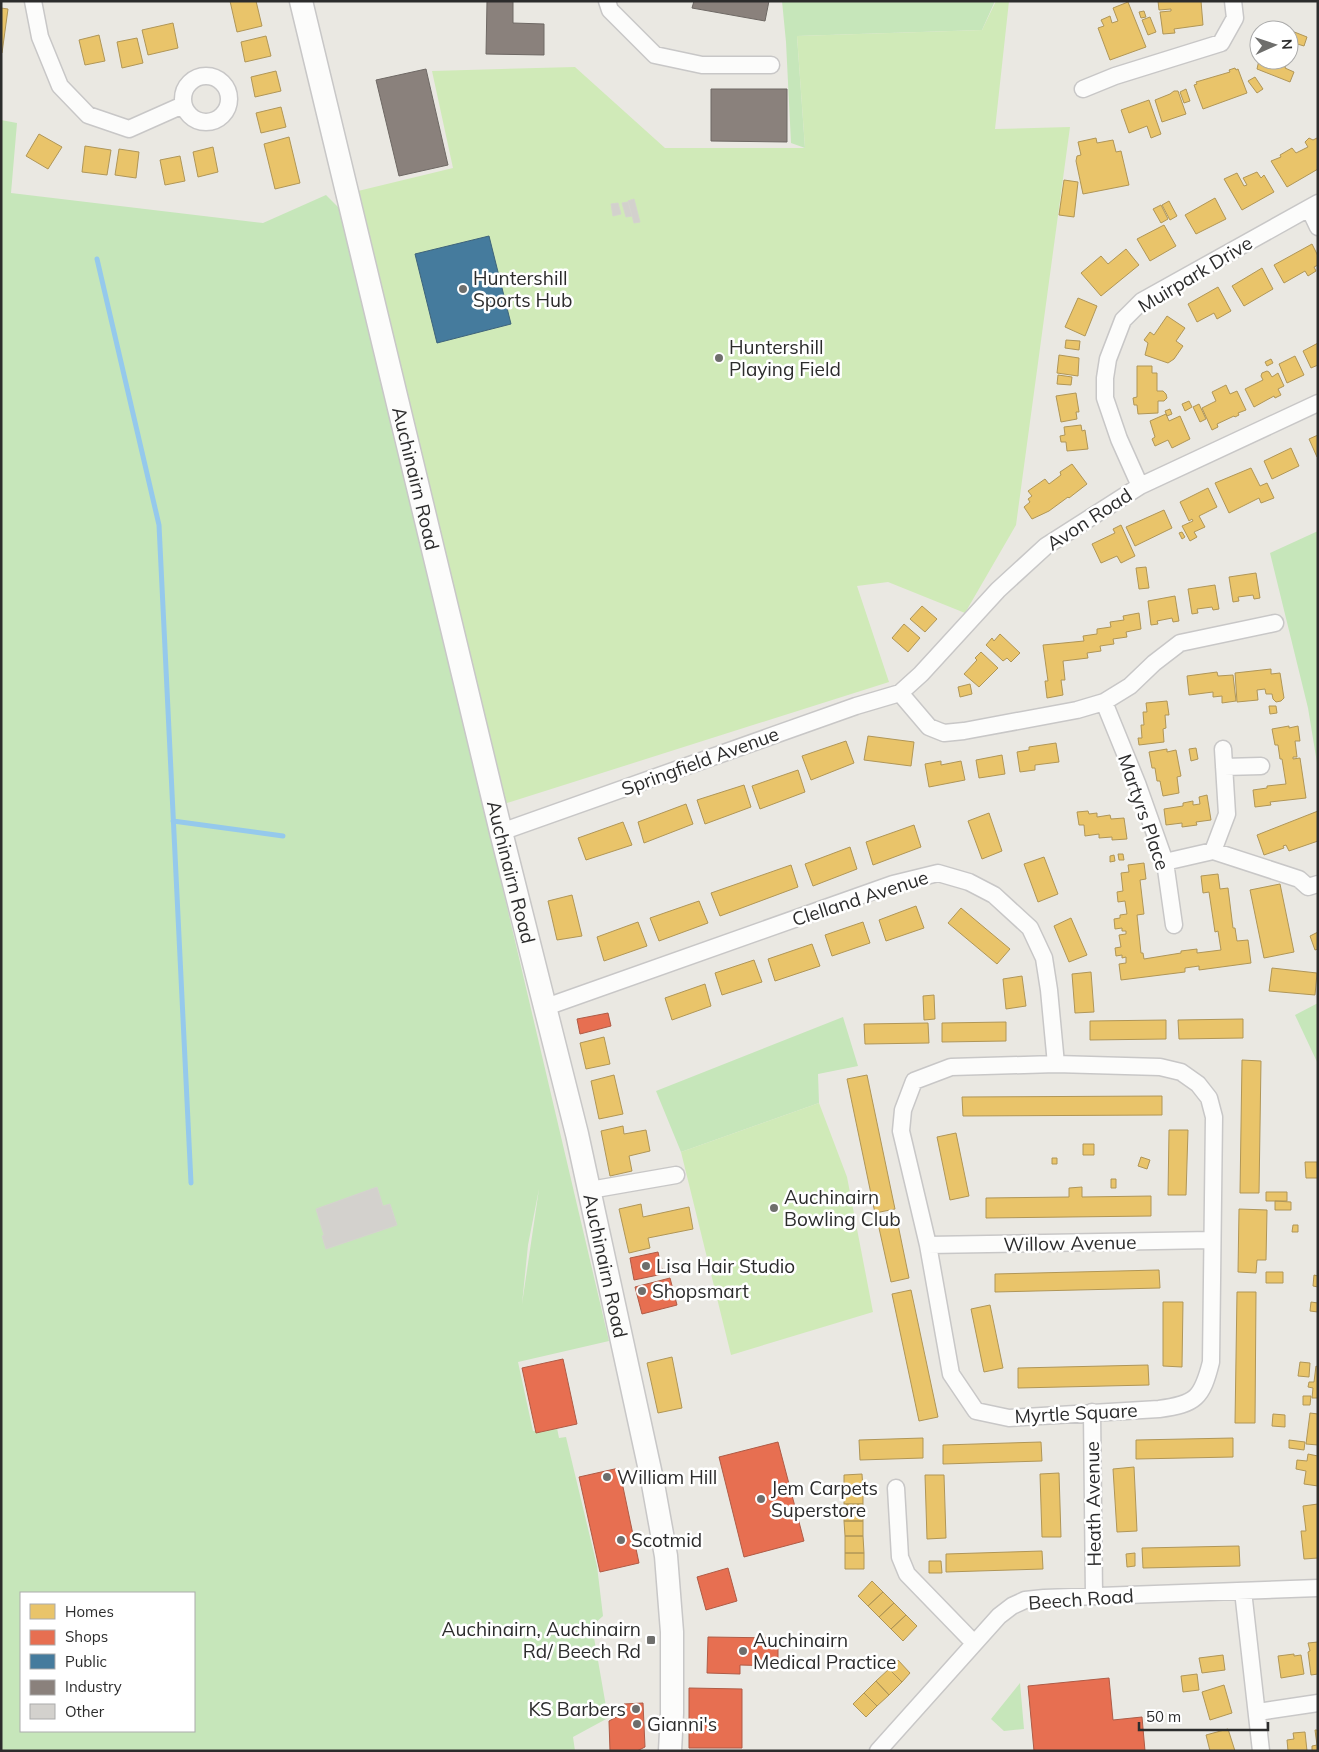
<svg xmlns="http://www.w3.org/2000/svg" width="1319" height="1752" font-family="Mulish,sans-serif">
<rect width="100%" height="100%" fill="#eae8e2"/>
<path fill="#c6e6ba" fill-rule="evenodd" d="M782 1H995L982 30 797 36 805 148 791 143 786 42Z
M1 120 17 123 11 193 263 223 326 195 344 213 609 1341 518 1362 533 1431 557 1428 559 1438 566 1437 597 1566 603 1616 592 1626 608 1718 573 1737 575 1751H1ZM539 1189 522 1304 528 1245ZM21 1593H194V1731H21Z
M1318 531V769L1308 708 1270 553Z
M1318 1003V1064L1295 1015Z
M843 1017 858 1066 818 1074 819 1103 681 1152 656 1091Z
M1020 1683 1024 1729 1004 1731 991 1719Z"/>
<path fill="#d0eab8" d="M996 1H1009L995 129 1070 127 1016 525 965 613 888 582 857 586 889 682 504 804 358 191 453 168 432 71 575 67 665 148H805L797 36 982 30Z
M819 1103 847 1177 873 1312 731 1355 681 1152Z"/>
<path fill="#e9c46a" stroke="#b09657" d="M230 1H256L262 26 237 32Z
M1158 1H1201L1203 25 1174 29 1175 33 1163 34 1160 12 1171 11V9L1159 10Z
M1128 2 1146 47 1110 60 1098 28 1104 26 1101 20 1110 16 1112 23 1118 21 1113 8Z
M1 8 8 9 2 53H1Z
M1144 11 1146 17 1141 18 1139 12Z
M1150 17 1156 32 1148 35 1142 20Z
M173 23 178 48 148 55 142 30Z
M1274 24 1307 37 1304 46 1294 43 1289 57V30H1270Z
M99 35 105 61 85 65 79 40Z
M266 36 271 56 245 62 241 42Z
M137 38 143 63 122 68 117 42Z
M1259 60H1288L1285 68 1294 72 1290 82 1257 69Z
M1235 68 1236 70 1238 69 1247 93 1203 109 1194 85 1197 84 1196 82 1230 72 1229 70Z
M276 71 281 91 255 97 251 77Z
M1255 77 1263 89 1257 93 1248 81Z
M1186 89 1190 101 1184 103 1180 92Z
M1174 91H1178L1186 114 1162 122 1155 100 1170 94Z
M1149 100 1161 134 1151 138 1147 126 1129 133 1121 110Z
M281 107 286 127 261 133 256 113Z
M39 134 62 147 48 169 26 156Z
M289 137 300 183 275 189 264 144Z
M1096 138 1097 143 1113 140 1116 152 1121 151 1129 185 1083 194 1076 161 1077 156 1081 155 1078 142Z
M1309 138 1313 140 1317 138 1318 139V169L1287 187 1271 161 1281 157 1280 155 1292 148 1296 153 1308 147 1305 142Z
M85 146 111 150 107 175 82 172Z
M213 147 218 172 198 177 193 152Z
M119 149 139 152 136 178 115 175Z
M180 156 185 181 165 185 160 160Z
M1257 172 1261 178 1264 175 1274 192 1242 210 1224 179 1237 173 1244 186 1247 185 1243 178Z
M1064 180 1078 182 1074 217 1059 215Z
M1215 198 1226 219 1196 234 1185 215Z
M1169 201 1177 216 1170 220 1162 205Z
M1161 205 1168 219 1161 223 1153 209Z
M1164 225 1176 246 1150 261 1137 239Z
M1312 244 1318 256V265L1314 267 1316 271 1308 276 1305 271 1284 283 1274 265Z
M1126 249 1139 265 1101 296 1081 273 1101 256 1108 264Z
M1262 268 1273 289 1244 306 1232 286Z
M1218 287 1231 311 1217 319 1214 313 1197 322 1188 304Z
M1078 298 1097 306 1085 336 1065 327Z
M1167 316 1185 328 1176 341 1183 346 1174 359 1168 363 1145 355 1148 343 1144 340 1150 332 1154 335Z
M1066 340 1080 341 1079 350 1065 348Z
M1318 343V365L1311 368 1303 351Z
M1059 355 1079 358 1078 376 1057 373Z
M1295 356 1304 375 1287 383 1279 364Z
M1271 359 1273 363 1267 366 1265 362Z
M1137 366H1152V373H1157V391H1163L1166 394 1167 398 1164 401H1158V413L1138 414 1137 405H1134L1133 398 1137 397Z
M1267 371 1269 372 1272 377 1278 373 1284 386 1278 389 1281 395 1275 398 1274 396 1254 407 1245 389 1263 380 1261 376 1262 373Z
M1058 375 1072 377 1071 385 1057 384Z
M1226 385 1230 394 1237 391 1246 410 1238 413 1239 415 1235 417 1234 416 1217 424 1218 427 1212 430 1202 408 1216 401 1212 392Z
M1076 393 1079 412H1076L1077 419 1061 422 1056 396Z
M1189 401 1192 407 1185 411 1182 404Z
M1199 404 1206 419 1200 422 1193 407Z
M1170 409 1172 414 1167 416 1165 411Z
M1166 414 1169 421 1180 416 1190 439 1172 448 1168 440 1155 446 1152 439 1155 437 1150 421Z
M1081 425 1082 431 1085 430 1088 449 1067 451 1066 442H1061L1060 436 1065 435 1064 427Z
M1318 435V457H1317L1309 439Z
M1291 448 1299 466 1272 479 1264 461Z
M1072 464 1087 484 1069 498 1068 497 1049 511 1032 519 1024 507 1030 502 1028 499 1032 496 1028 491 1045 479 1049 484 1061 475 1060 472Z
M1251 468 1260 486 1267 483 1274 498 1261 503 1259 498 1229 513 1215 483Z
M1208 488 1217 507 1199 516 1205 527 1194 532 1197 537 1190 541 1182 526 1193 521 1192 519 1189 521 1180 502Z
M1164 510 1172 528 1135 546 1126 527Z
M1121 525 1135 556 1121 563 1117 556 1101 563 1092 544 1115 533 1113 529Z
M1182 532 1185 537 1182 539 1179 533Z
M1146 567 1149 588 1139 589 1136 568Z
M1256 573 1260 598 1254 599 1253 595 1238 597 1239 601 1233 602 1229 577Z
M1215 585 1219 609 1213 610 1212 607 1197 609 1198 613 1192 614 1188 589Z
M1175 596 1179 621 1173 622 1172 618 1157 621 1158 624 1151 625 1148 601Z
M922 606 937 619 925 632 910 619Z
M1139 613 1141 629 1126 632 1127 637 1113 639 1114 644 1100 646 1101 651 1087 653 1088 658 1063 661 1065 680H1061L1063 695 1047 698 1045 681H1048L1043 645 1084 641 1083 636 1097 634V629L1111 627 1110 622 1124 620 1123 616Z
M904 624 920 638 908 652 892 638Z
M1000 634 1020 653 1011 662 1007 658 1003 661 986 645 992 638 994 641Z
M981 652 998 668 979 687 964 674 977 660 975 658Z
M1271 669V674L1280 673 1284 698 1281 701 1276 702 1273 699 1272 694H1266L1265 689 1257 690 1258 700 1237 702 1235 673Z
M1217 672 1218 676 1233 675 1236 701 1222 703V696L1213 697V692L1189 695 1187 676Z
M970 684 972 694 960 697 958 687Z
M1167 701 1169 715H1165L1166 728 1163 729 1164 742 1139 745 1138 738H1142L1141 725H1144L1143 712H1147L1146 703Z
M1269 706H1276L1277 713 1270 714Z
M1289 726V728L1298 726 1300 741H1295L1297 757H1293V759L1300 758 1306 798 1270 802 1271 805 1255 807 1253 790 1267 788V786L1286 784 1282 759H1280L1278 745H1275L1272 729Z
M868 736 914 742 911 766 864 760Z
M846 741 854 763 811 780 802 756Z
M1056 743 1059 762 1035 765V770L1020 772 1017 752 1029 750V747Z
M1196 748 1198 759 1191 761 1189 749Z
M1167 749V752L1176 750 1181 776 1177 777 1179 793 1163 796 1160 781H1157L1155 768H1152L1149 752Z
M1002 755 1005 774 979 778 976 760Z
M941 761V765L961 761 965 780 929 787 925 764Z
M798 770 805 792 760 809 752 786Z
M744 785 751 807 705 824 697 800Z
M1207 795 1211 820 1196 822 1197 825 1182 827V823L1166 825 1164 809 1183 806V803L1193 801V805L1200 804 1199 797Z
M686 804 693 824 644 843 638 822Z
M1088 811 1089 814 1097 813V817L1110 815 1111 819 1124 818 1127 839 1112 840V837L1099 838V834L1085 836 1084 825H1079L1077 812Z
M1318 811V841L1289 851 1286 845 1283 846 1284 848 1264 855 1257 835Z
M989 813 1002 851 982 859 968 821Z
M623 822 632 845 586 860 578 838Z
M914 825 921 847 873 865 866 842Z
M850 847 857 869 813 886 805 864Z
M1118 854H1123L1124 860H1119Z
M1114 855 1115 861 1110 862V856Z
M1044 857 1058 894 1038 902 1024 864Z
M1144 863 1146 879 1140 880 1144 914 1137 915 1141 953H1143L1144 959 1181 953V951L1197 949V953L1221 950 1218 931 1215 932 1209 892 1203 893 1201 876 1218 874 1220 889 1228 888 1233 928H1235L1237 941 1248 940 1251 963 1199 970V966L1185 968V972L1121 980 1119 964 1126 963V957L1122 958V955L1116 956 1115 948 1121 947 1119 935 1126 934V931H1122V928L1115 929 1114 919 1120 918V915L1127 914 1125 901 1118 902 1117 892 1123 891 1121 873 1129 872 1128 865Z
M791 865 798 887 720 916 711 893Z
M1280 884 1294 952 1264 958 1250 890Z
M572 895 582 936 557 940 548 901Z
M699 901 708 923 659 941 650 918Z
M916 906 924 928 886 941 879 920Z
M961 908 1010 949 997 964 948 923Z
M1071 918 1087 955 1069 962 1054 926Z
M638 922 647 946 604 961 597 937Z
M863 922 870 943 832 956 825 935Z
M1318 932V949L1315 950 1310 936Z
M812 944 820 966 775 981 768 959Z
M754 960 762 982 722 995 715 973Z
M1272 968 1317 973 1315 995 1269 991Z
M1091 972 1094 1012 1075 1013 1072 974Z
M1022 976 1026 1006 1006 1009 1003 979Z
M705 984 711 1006 672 1020 665 998Z
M934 995 935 1019 924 1020 923 996Z
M1243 1019V1038L1179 1039 1178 1020Z
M1166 1020V1039L1090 1040V1021Z
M1006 1022V1041L942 1042V1023Z
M928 1023 929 1043 865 1044 864 1024Z
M604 1037 610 1064 586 1069 580 1043Z
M1242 1060 1261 1061 1259 1193H1240Z
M614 1075 623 1114 599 1119 591 1081Z
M867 1075 895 1209 875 1213 847 1079Z
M1162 1096V1115L963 1116 962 1097Z
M623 1126 624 1134 646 1130 650 1151 629 1156 632 1171 610 1176 601 1131Z
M1169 1130H1188L1186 1195H1168Z
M956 1133 969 1196 950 1200 937 1137Z
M1083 1144H1094V1155H1083Z
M1141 1157 1150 1160 1147 1169 1138 1166Z
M1052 1158H1057V1164H1052Z
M1305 1162H1317L1318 1178H1306Z
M1111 1179H1116V1188H1111Z
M1082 1187V1197L1151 1196V1216L986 1218V1198L1069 1197V1188Z
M1266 1192H1287V1201H1266Z
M1275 1201 1291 1202V1210H1275Z
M641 1204 643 1217 689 1207 693 1229 648 1238 650 1248 629 1253 619 1209Z
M1239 1209 1267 1210 1266 1260H1257L1256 1273 1238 1272Z
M896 1215 909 1278 891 1282 877 1219Z
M1293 1225H1298V1232H1292Z
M1159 1270 1160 1288 995 1292V1274Z
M1266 1272H1283V1283H1266Z
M1314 1275 1318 1276V1287L1313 1286Z
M911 1290 938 1417 919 1421 892 1294Z
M1237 1292H1256L1255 1423H1235Z
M1163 1302H1183L1182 1367 1163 1366Z
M1311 1302 1318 1303V1312L1310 1311Z
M990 1305 1003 1368 984 1372 971 1309Z
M672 1357 682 1408 658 1413 647 1363Z
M1300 1362 1310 1363 1309 1377 1298 1376Z
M1148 1365 1149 1385 1018 1388V1368Z
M1316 1366 1318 1367V1398H1312L1313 1388 1308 1387 1309 1382H1314Z
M1303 1396H1311L1310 1405H1303Z
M1310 1413 1318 1414V1445L1306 1444Z
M1273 1414 1285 1415V1427L1272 1426Z
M923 1438V1458L860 1460 859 1440Z
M1233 1438V1457L1136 1459V1440Z
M1289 1440 1305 1442 1304 1450 1289 1448Z
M1041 1442 1042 1461 943 1464V1445Z
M1308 1454 1318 1456V1486L1304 1484 1306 1471 1296 1469 1297 1460 1307 1461Z
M1134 1467 1137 1531 1117 1532 1113 1469Z
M1059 1473 1061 1537H1042L1040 1474Z
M862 1474 863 1489H844V1475Z
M925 1475H944L946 1538 927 1539Z
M844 1489H863V1504H844Z
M844 1504H863V1521H844Z
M1318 1504V1558L1304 1559 1301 1531H1306L1303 1506Z
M844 1521H863V1536H845Z
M845 1536H863L864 1553H845Z
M1239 1546 1240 1566 1143 1568 1142 1548Z
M1042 1551 1043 1569 946 1572V1554Z
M845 1553H864V1569H845Z
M1135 1553V1566L1127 1567 1126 1554Z
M929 1561H941L942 1573H929Z
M872 1581 883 1592 868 1606 858 1596Z
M883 1592 894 1603 879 1617 868 1606Z
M894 1603 906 1615 891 1629 879 1617Z
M906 1615 917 1626 903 1641 891 1629Z
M1318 1642V1674L1311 1675 1308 1652 1310 1651 1308 1643Z
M1294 1654V1656L1301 1655 1304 1674 1281 1678 1278 1656Z
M1223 1655 1225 1670 1202 1673 1199 1658Z
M898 1660 910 1673 902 1682 889 1669Z
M889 1669 902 1682 889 1695 876 1681Z
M1197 1674 1199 1690 1183 1692 1181 1676Z
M876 1681 889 1695 877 1706 864 1693Z
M1224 1685 1232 1713 1210 1720 1202 1692Z
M864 1693 877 1706 866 1717 853 1704Z
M1228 1729 1235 1751H1210L1206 1735Z
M1315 1730H1318V1751H1312V1746L1317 1745Z
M1305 1732 1307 1751H1288L1287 1740 1294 1739 1293 1733Z"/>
<path fill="#e76f51" stroke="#af5b46" d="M608 1013 611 1026 580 1034 577 1019Z
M658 1252 663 1274 634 1280 630 1258Z
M670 1278 677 1305 642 1314 635 1287Z
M563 1359 577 1424 536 1433 522 1368Z
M778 1442 804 1541 744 1557 719 1457Z
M619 1468 639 1563 600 1572 579 1477Z
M728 1568 737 1601 706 1610 697 1577Z
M708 1637 778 1638V1666L740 1665V1674L707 1673Z
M1109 1678 1113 1720 1142 1717 1145 1751H1034L1028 1686Z
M689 1688 742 1689V1748H689Z
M643 1703 645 1747 637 1751H610L609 1721 624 1713V1704Z"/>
<path fill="#457b9d" stroke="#3e637b" d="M489 236 511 324 437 343 415 254Z"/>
<path fill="#8a817c" stroke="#6e6864" d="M487 1H513V23L544 24V55L486 54Z
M694 1H769L765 21 692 8Z
M426 69 448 165 399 176 376 80Z
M711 89H787V142L711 141Z"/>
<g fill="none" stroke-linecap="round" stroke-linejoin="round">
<path stroke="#95c9ec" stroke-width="5" d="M97 259 159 525 191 1183
M173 821 283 836"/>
</g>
<path fill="#d3d1cd" stroke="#d5d4ce" d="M634 199 640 222 634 223 628 201Z
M628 202 632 216 626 217 622 203Z
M618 203 621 214 613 216 611 204Z
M377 1187 383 1206 390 1204 397 1225 326 1249 322 1236 324 1235 316 1209Z"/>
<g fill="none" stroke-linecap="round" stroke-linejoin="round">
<g stroke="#c8c7c7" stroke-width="19">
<path id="street" d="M33 1 40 37 60 86 88 115 129 129 183 105
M607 1 610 10 655 55 702 65H771
M183 99a23 23 0 1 1 46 0a23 23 0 1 1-46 0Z
M1083 89 1115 76 1221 43 1235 18 1233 1
M1309 208 1318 227
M1140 486 1119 439 1105 398V378L1108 359 1123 320 1142 301 1318 203
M900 693 929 727 944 733 964 731 1077 710 1104 702 1130 686 1154 663 1180 643 1275 623
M1104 702 1137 783 1165 862 1174 925
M1224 767 1261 766
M501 832 856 706 900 693 921 674 998 590 1046 546 1140 486 1318 403
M1213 851 1227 814 1223 749
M1165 862 1213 851 1299 879 1308 887 1318 884
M546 1007 893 884 938 873 969 882 994 895 1030 928 1044 958 1049 990 1056 1064
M1056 1064 1160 1067 1181 1072 1198 1084 1209 1098 1214 1117 1211 1362C1202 1398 1196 1404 1159 1409L1009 1418 976 1411 951 1374 928 1245 901 1131 903 1110 914 1081 951 1067Z
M590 1190 676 1175
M928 1245 1212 1240
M1092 1412 1094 1596
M896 1488 900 1557 907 1574 974 1643
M1243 1591 1261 1751
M1258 1712 1318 1703
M878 1751 999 1616 1012 1606 1025 1600 1044 1598 1318 1588"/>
</g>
<g stroke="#c8c7c7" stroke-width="25">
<g id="secondary">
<path id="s1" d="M301 1 501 832 577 1134 653 1484 666 1556 672 1632V1713L670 1751"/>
</g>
</g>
<use href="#street" stroke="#fcfcfb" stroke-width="16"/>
<use href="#secondary" stroke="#fcfcfb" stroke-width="22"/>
</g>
<g fill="#6e6e6c" stroke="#fff" stroke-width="2">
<circle cx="463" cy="289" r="5"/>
<circle cx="719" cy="358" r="5"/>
<circle cx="774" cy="1208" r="5"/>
<circle cx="646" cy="1266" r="5"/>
<circle cx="642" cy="1291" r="5"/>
<circle cx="607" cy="1477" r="5"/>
<circle cx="761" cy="1499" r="5"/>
<circle cx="621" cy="1540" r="5"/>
<rect x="646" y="1635" width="10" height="10" rx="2.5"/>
<circle cx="743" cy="1651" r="5"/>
<circle cx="636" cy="1709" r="5"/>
<circle cx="637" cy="1724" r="5"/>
</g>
<g text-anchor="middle" stroke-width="5" stroke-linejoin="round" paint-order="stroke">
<g font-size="19" fill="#2c2c2c" stroke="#fff">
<text transform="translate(1195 274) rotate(-31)" y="7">Muirpark Drive</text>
<text dy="7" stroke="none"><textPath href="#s1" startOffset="491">Auchinairn Road</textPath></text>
<text transform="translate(1089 519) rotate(-33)" y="7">Avon Road</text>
<text transform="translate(700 761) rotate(-20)" y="7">Springfield Avenue</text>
<text transform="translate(1144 812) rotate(71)" y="7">Martyrs Place</text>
<text dy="7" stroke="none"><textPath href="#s1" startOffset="896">Auchinairn Road</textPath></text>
<text transform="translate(860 898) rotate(-18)" y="7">Clelland Avenue</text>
<text transform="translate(1070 1243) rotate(-1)" y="7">Willow Avenue</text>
<text dy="7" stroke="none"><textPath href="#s1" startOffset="1301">Auchinairn Road</textPath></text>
<text transform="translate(1076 1413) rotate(-3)" y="7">Myrtle Square</text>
<text transform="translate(1093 1504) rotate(-91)" y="7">Heath Avenue</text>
<text transform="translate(1081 1599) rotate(-4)" y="7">Beech Road</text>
</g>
<g font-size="19" fill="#2c2c2c" stroke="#fff" text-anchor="start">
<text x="473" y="285">Huntershill<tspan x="473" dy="22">Sports Hub</tspan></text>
<text x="729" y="354">Huntershill<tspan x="729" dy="22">Playing Field</tspan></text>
<text x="784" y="1204">Auchinairn<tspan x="784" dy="22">Bowling Club</tspan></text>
<text x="656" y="1273">Lisa Hair Studio</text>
<text x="652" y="1298">Shopsmart</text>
<text x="617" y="1484">William Hill</text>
<text x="771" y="1495">Jem Carpets<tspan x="771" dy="22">Superstore</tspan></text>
<text x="631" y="1547">Scotmid</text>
<text x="641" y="1636" text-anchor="end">Auchinairn, Auchinairn<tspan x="641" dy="22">Rd/ Beech Rd</tspan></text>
<text x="753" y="1647">Auchinairn<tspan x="753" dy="22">Medical Practice</tspan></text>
<text x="626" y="1716" text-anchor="end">KS Barbers</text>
<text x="647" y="1731">Gianni's</text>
</g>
</g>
<rect width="1319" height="1752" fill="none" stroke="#2c2c2c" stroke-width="5"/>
<rect x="20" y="1592" width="175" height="140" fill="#ffffff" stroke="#ababab"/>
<rect x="30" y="1604" width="25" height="15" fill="#e9c46a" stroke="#ababab"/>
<text x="65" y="1617" font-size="15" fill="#2c2c2c">Homes</text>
<rect x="30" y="1630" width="25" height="15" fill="#e76f51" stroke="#ababab"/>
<text x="65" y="1642" font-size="15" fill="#2c2c2c">Shops</text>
<rect x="30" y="1654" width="25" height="15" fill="#457b9d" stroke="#ababab"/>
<text x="65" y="1667" font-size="15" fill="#2c2c2c">Public</text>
<rect x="30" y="1680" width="25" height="15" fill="#8a817c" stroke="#ababab"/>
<text x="65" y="1692" font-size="15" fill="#2c2c2c">Industry</text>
<rect x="30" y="1704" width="25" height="15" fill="#d3d1cd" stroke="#ababab"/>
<text x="65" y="1717" font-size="15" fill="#2c2c2c">Other</text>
<g transform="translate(1274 45) rotate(87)"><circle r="24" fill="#ffffff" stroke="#ababab"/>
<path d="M0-4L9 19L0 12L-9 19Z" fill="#6e6e6c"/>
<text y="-8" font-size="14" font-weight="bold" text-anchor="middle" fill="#2c2c2c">N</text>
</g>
<path d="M1139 1722v8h129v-8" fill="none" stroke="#2c2c2c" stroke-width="2.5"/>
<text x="1146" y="1722" font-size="15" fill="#2c2c2c" stroke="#ffffff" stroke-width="4" paint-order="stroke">50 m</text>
</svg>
